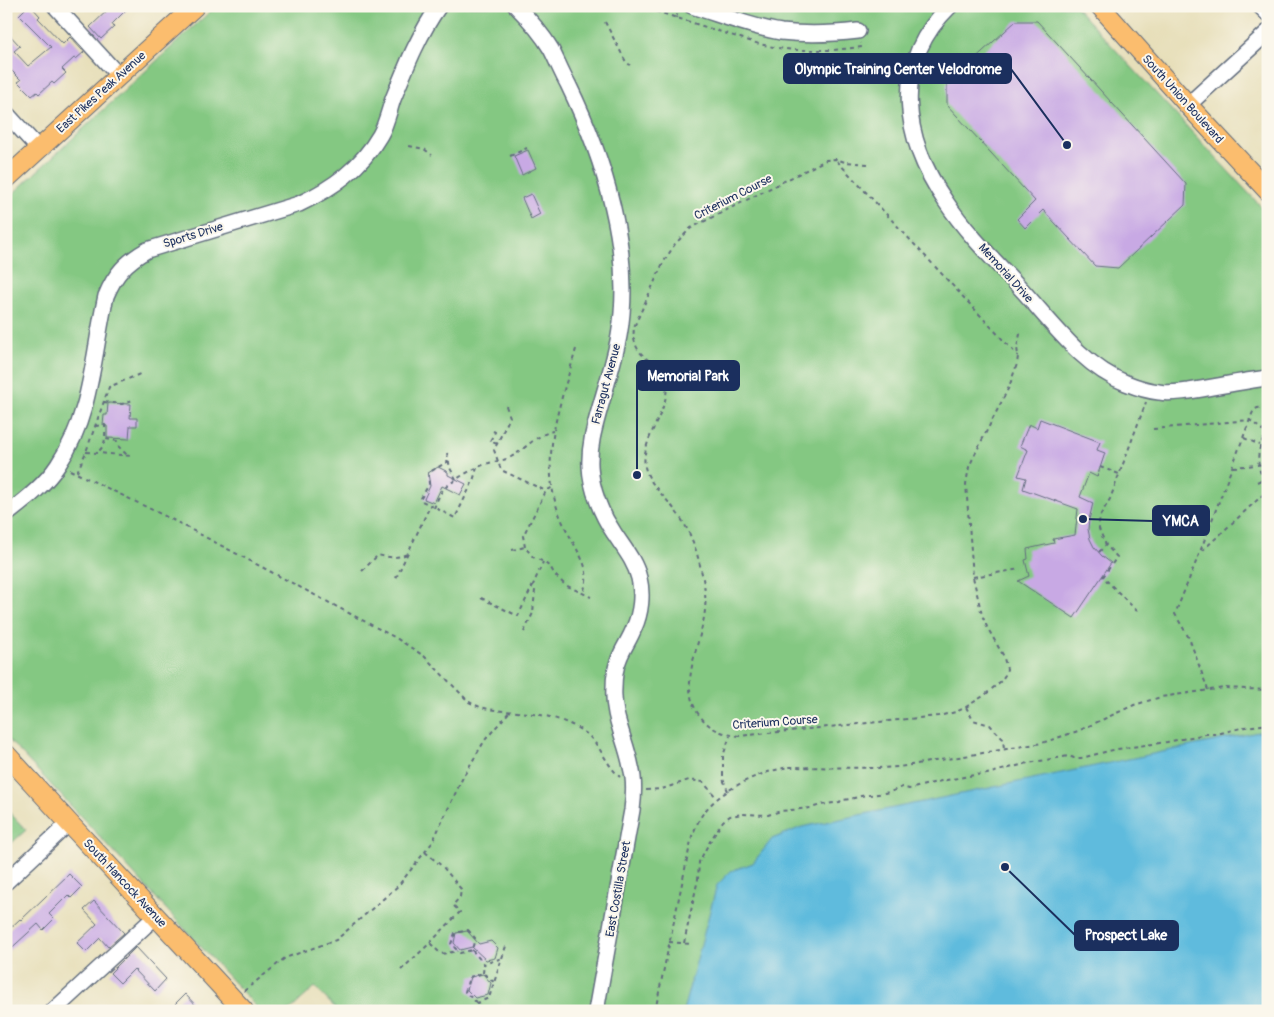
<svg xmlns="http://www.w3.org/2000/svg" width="1274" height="1017" font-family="Pangolin,sans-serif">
<rect width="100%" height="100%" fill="#fbf7ec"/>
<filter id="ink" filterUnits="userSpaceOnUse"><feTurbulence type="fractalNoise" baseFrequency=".02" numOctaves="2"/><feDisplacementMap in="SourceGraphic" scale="10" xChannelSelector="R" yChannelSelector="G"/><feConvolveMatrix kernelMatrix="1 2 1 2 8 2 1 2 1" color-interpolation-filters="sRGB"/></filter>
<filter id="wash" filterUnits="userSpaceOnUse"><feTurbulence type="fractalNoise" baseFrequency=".0096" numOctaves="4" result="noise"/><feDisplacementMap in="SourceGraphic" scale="20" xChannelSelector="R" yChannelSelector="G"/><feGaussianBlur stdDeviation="1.12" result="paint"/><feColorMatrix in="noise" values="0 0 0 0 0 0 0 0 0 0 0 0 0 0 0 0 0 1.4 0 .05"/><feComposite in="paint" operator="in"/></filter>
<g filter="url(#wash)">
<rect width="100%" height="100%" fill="#e7dfba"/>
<path fill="#84c882" stroke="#507c70" d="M216 6H1075L1268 214V1011H338L315 987 289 1011H260L88 824 6 737V200Z
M6 809 26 830 6 848Z"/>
<path fill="#5fbbdd" stroke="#3d759e" d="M1268 730V1011H683L717 885 731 871 753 863 772 839 802 827Z"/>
<g id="blocks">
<path fill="#c8a9e4" d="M28 6H31L40 16 38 18 63 44 70 37 84 52 76 59 74 58 62 69 66 73 54 84 52 82 39 94 37 92 32 96 18 82 21 80 6 65V31L20 46 14 51 28 66 51 47 19 15Z
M112 6H130L112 24 114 27 101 39 90 27Z
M1016 21H1037L1186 184 1185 205 1118 268 1095 266 1043 210 1025 228 1017 219 1035 201 947 105V84Z
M528 150 536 168 522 175 514 156Z
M531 194 540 214 531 219 522 198Z
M108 403 131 404 130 418H137V426H130L129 439 107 438V426L103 425 104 415H107Z
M1040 419 1100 442 1097 450 1105 453 1097 477 1089 473 1080 497 1093 503 1089 520 1088 529 1090 539 1094 547 1102 556 1111 563 1074 618 1018 581 1029 576 1025 560 1028 559 1027 549 1054 543 1053 539 1075 535 1078 509 1023 489 1026 478 1018 476 1028 450 1020 446 1029 424 1037 428Z
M438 467 448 472V475L466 484 460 495 442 486 434 503 424 499 430 486 428 473Z
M69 874 82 887 71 898 68 895 49 914 54 919 43 930 38 924 6 953V932L20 919 21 920Z
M94 901 124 933 108 947 100 938 86 952 77 943 97 924 84 910Z
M467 931 479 944 491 941 498 948 495 958 486 960 472 947 460 950 454 943 456 933Z
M136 947 166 979 155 991 134 969 120 983 110 973Z
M483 974 491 983 488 995 475 998 467 990 471 977Z
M185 994 201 1011H182L175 1004Z"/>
</g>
</g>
<g filter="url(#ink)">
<use href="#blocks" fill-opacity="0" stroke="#626d7e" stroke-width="1"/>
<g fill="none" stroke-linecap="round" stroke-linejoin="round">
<g stroke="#626d7e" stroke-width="18">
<path id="minor" d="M55 6 119 76
M516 6C529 19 542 34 551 49 557 61 562 73 568 84 604 158 634 253 619 336 614 362 606 386 599 411 594 429 589 447 590 466 591 489 601 514 614 533 623 547 635 561 639 578 643 594 641 613 634 628 630 639 623 648 619 659 615 668 614 679 614 688 612 716 626 740 631 767 635 781 634 795 632 810L596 1011
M692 6C721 15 751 27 781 32 807 35 832 34 858 31
M950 6C890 64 903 139 946 202 967 234 997 263 1023 291 1053 324 1084 367 1126 383 1136 387 1148 391 1159 392 1169 394 1179 392 1189 391 1216 387 1241 381 1268 378
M1260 6 1268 14
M1188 105 1268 32
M6 113 39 149
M6 515C25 500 45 485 58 465 92 415 93 353 106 296 115 274 126 262 147 250L299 204C333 188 361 168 380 135 386 125 389 111 393 99 406 67 419 34 439 6
M6 882 69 823
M53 1011 156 916"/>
</g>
<g stroke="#626d7e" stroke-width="21">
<path id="major" d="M1100 6 1188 105 1268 191
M6 179 195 6
M6 754 69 823 244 1011"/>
</g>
<path stroke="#626d7e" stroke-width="2" stroke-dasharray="4 4" stroke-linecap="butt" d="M653 6 652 10 759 44 778 48 793 50H833L862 47 861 43
M676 18 679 9
M605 22 626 62 630 65
M409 146 424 149 432 155
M510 156 527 148
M837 161 1018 356
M868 164 845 162 836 159 826 160 691 228 675 244 663 263 634 327C630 361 660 358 666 383 671 410 640 438 645 467 649 485 667 498 677 513 693 534 699 558 704 584 705 592 706 601 705 610 702 643 676 686 700 716 710 729 722 734 739 736L938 716 956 712 966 707 985 695 1001 681 1005 675 1007 669 1003 655 987 627 982 615 973 577 966 484 969 467 975 454 1009 387 1017 364 1018 356 1017 347 1021 330
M576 349C561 403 539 455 558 511 562 522 568 533 573 542 583 561 591 571 583 593
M1268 397 1265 405 1268 408
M104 402 122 404 135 399
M506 406 510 417 494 450 501 470 546 491
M96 426 105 425C105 437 107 446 96 453
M1153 429 1250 420 1268 435
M493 431 495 432 490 441 497 444
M1268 432C1255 449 1255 469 1268 487
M1244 438 1260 445
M106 439 117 441 118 446 127 455
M86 452 133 456
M447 453 450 468 456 479
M449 461 428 473 429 484 420 500 455 518 473 481 477 468
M1100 467 1119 474
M1233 467 1268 464
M70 470 171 519 396 638 424 656 469 702C489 713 511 710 533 714 551 716 569 722 584 732 600 743 605 764 620 777
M77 472 86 452 109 387 140 374
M1257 482 1263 479
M434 508C436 503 439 496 442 491 449 482 477 466 489 463 496 461 504 461 511 457 527 448 534 436 553 431
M525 547 523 536 546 491 553 487
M512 550 525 547 533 557 544 562 551 568 555 575 565 585 591 597
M1202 551 1268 490
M1099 552 1106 545
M362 571 378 555C389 558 397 558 407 554
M973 577 1020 569
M396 578 430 506
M481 598 518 616 533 585
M1137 611 1103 577 1117 557 1106 545 1099 529V522L1101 514 1110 499 1146 402
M524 632 533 613 535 590 533 585 543 562
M1208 690 1189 638 1175 614 1200 552 1252 414C1254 409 1257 407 1262 408L1265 405
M966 707 973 720 990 725 1003 739 1004 749
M646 790 662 789 689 780 703 782 717 798
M728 791 723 779V756L730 736
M425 852 443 867 461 889 460 897 453 905 460 912 430 943
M468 930 475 938 472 950 460 953 451 944 455 933Z
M669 942 691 944
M684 943 698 879 699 862 709 843 723 821 730 816 743 814 768 815 781 811 811 808 821 805 840 802 841 800C849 800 854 798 861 796 875 794 889 794 902 787L909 789 941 781 975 775 987 774 1028 763 1069 756 1074 758H1081L1117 749 1167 742 1206 734H1217L1245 727 1268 724
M472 950 484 964 502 958
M401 970 430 943 441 954 458 951
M483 973 484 964
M244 991 285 958 336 940 398 886 432 843 463 777 485 740 510 711
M477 1003 465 992 469 977 483 973 495 983
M481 1011 477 1003 489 998 506 946
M655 1011 692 836C695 829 698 821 702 815 720 789 761 771 790 767L878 768 899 767 1042 743 1078 731 1134 705 1161 697 1224 688 1268 690"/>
<use href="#minor" stroke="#fff" stroke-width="15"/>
<use href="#major" stroke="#fbbd6e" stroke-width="19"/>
</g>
</g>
<g text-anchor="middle" stroke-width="4" stroke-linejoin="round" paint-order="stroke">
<g font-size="12" fill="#1b2f5e" stroke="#fbf7ec">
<text transform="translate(101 92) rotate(-42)" y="4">East Pikes Peak Avenue</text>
<text transform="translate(1183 99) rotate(48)" y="4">South Union Boulevard</text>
<text transform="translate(733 197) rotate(-27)" y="4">Criterium Course</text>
<text transform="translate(193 235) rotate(-17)" y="4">Sports Drive</text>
<text transform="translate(1006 273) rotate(48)" y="4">Memorial Drive</text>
<text transform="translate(606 384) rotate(-75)" y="4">Farragut Avenue</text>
<text transform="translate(775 722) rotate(-4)" y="4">Criterium Course</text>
<text transform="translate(125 883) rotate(47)" y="4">South Hancock Avenue</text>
<text transform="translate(618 889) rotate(-80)" y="4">East Costilla Street</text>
</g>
</g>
<path fill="none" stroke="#1b2f5e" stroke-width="2" d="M1067 145L1011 69M637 475L637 376M1083 519L1153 521M1005 867L1075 935"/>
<g fill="#1b2f5e" stroke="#fbf7ec" stroke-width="2">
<circle cx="1067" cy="145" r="5"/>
<circle cx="637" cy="475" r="5"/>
<circle cx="1083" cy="519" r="5"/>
<circle cx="1005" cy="867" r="5"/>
</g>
<g fill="#1b2f5e" stroke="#1b2f5e" stroke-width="2">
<rect x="784" y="54" width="227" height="29" rx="5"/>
<rect x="637" y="361" width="102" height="29" rx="5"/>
<rect x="1153" y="506" width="56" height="29" rx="5"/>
<rect x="1075" y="921" width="103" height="29" rx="5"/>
</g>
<g font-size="14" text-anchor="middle" font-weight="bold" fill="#fff">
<text x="898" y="74">Olympic Training Center Velodrome</text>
<text x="688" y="381">Memorial Park</text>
<text x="1181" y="526">YMCA</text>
<text x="1126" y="940">Prospect Lake</text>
</g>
<rect width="1274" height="1017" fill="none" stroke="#fbf7ec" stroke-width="25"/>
</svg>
